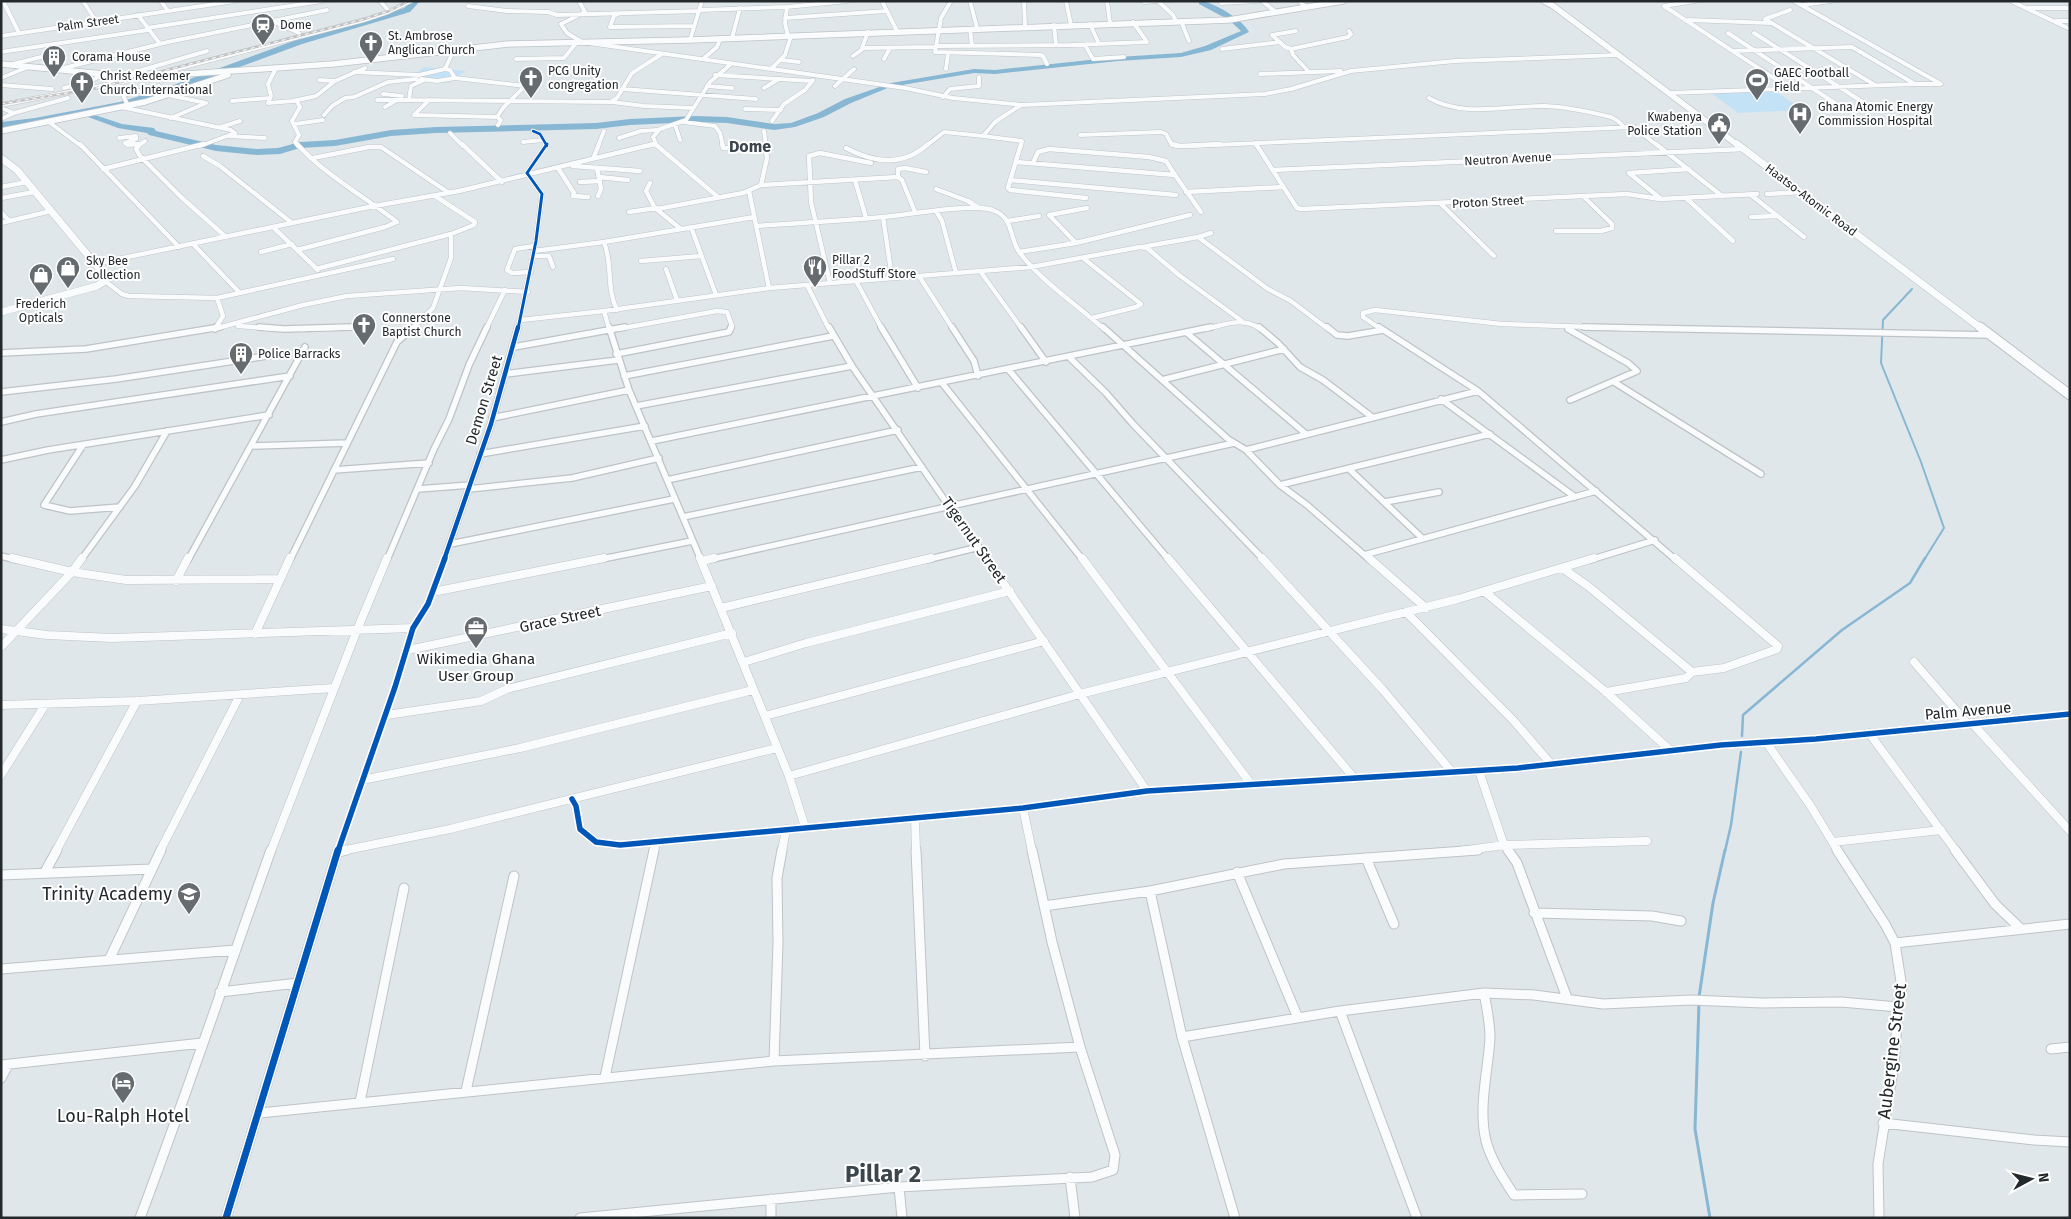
<svg xmlns="http://www.w3.org/2000/svg" width="2071" height="1219" font-family="'Fira Sans',sans-serif">
<rect width="100%" height="100%" fill="#e0e7eb"/>
<path fill="#c4e2f5" d="M424 67 466 71 448 83 407 79Z
M1775 91 1804 110 1738 113 1711 93Z"/>
<g fill="none" stroke-linecap="round" stroke-linejoin="round">
<path stroke="#88b7d4" stroke-width="1" d="M1 103 35 97"/>
<path stroke="#88b7d4" stroke-width="2" d="M1912 289 1883 320 1881 363 1921 462 1944 528 1924 560"/>
<path stroke="#88b7d4" stroke-width="2.5" d="M1742 736 1743 715 1842 630 1910 583 1925 558
M1725 851 1731 825 1741 752"/>
<path stroke="#88b7d4" stroke-width="3" d="M1699 997 1713 903 1725 850
M1699 1002 1695 1129 1710 1218"/>
<path fill="#88b7d4" fill-rule="evenodd" d="M412 1H420L410 12 302 44 174 91 125 106 35 124 1 128V122L35 118 120 102 168 87 296 40 404 8Z
M1199 1C1213 1 1243 20 1249 32L1211 50 1181 57 1118 61 995 74 974 73 890 87 851 103 824 117 795 127 774 130 727 123 695 122 630 125 596 129 436 133 391 136 335 146 300 148 280 154 257 155 216 151 149 135 147 133 118 128 88 117 92 114 122 124 154 128 156 131 216 145 257 149 278 148 300 142 335 140 391 130 436 127 596 123 630 119 695 116 727 117 774 124 791 123 818 113 845 99 891 83 974 69 995 70 1118 57 1181 53 1205 46 1241 31 1229 20 1199 4Z"/>
<g stroke="#bec3c6" stroke-width="5">
<path id="street-far4" d="M3 1 19 33
M83 1 96 21
M161 1 168 11
M380 1 389 11
M579 1 585 12 561 24 567 33 582 42 905 88 953 98 1022 105 1265 94 1291 89 1351 71 1455 61 1618 55
M882 1 897 31
M951 1 941 18 935 52 1040 55 1043 56 1047 64
M970 1 977 28
M1024 1 1025 26
M1066 1 1071 25
M1107 1 1110 23
M1158 1 1173 15 1176 21
M1262 1 1276 12
M1299 1 1306 7
M1695 1 1664 6 1789 88
M2011 1 2070 29
M1144 2 1157 1
M1221 3 1258 1
M1802 5 1831 1
M468 6 507 11 548 12 557 15 700 11
M787 7 785 23 788 36
M2028 8H2070
M700 10 787 7 847 1
M1790 10 1765 19 1875 85
M618 14 614 16 610 27 694 26
M138 15 160 44
M785 18 887 11
M1688 20 1770 23
M272 21 299 33
M1181 21 1189 41
M2056 21H2070
M1090 24 1099 44
M1054 25 1056 45
M147 28 322 1
M970 29 972 46
M868 32 862 48 936 47
M1728 33 1841 107
M1754 33 1869 106
M1 36 235 1
M732 38 740 8
M690 40 702 1
M1085 45 1093 59 1124 57
M936 46 1071 45 1147 42 1133 22
M1222 49 1280 42
M1291 49 1285 47 1272 35 1296 31
M450 50 451 56 445 69 450 70 455 78 525 86 503 108 497 117
M1734 51 1852 47 1915 84H1941L1794 1
M1 52 148 30
M853 56 864 48
M516 59 564 58 577 42
M703 59 717 47 720 39
M884 59 890 48
M782 60 799 62
M9 65 49 55
M276 68 268 84 271 96 268 103 293 101 316 96 335 81 365 68
M771 69 785 55 791 36
M946 69 948 53
M56 70 168 42 327 10
M354 72 419 75 445 69
M1309 72 1293 55 1291 49 1348 37 1351 34 1349 31
M1260 74 1341 71
M125 75 207 51
M715 75 812 81
M1 78 28 67
M421 79 437 81 455 78
M319 80 335 81
M424 80 411 86 409 100 611 102 617 98 632 73 662 54
M1 85 52 89
M707 86 732 88
M835 86 854 69
M64 88 89 82 103 74
M116 88 123 95 128 106
M764 88 779 79
M622 89 756 99
M1669 93 1915 84
M383 94 402 96
M123 95 159 86
M168 95 206 103
M943 97 950 89 979 86V77
M1429 98C1463 118 1509 105 1546 106 1568 107 1590 112 1611 117L1618 121 1624 127
M296 100 300 107 292 121 299 135 295 142 298 146
M377 100H409
M429 100 414 115 497 117
M232 101 270 98
M612 102 644 106 693 108
M1 105 138 79 364 20 388 12 411 1
M121 107 231 130 235 133 200 146
M385 107 397 100
M1 108 14 113
M745 109 781 110
M324 115 332 106 345 98 354 97 388 82 417 79
M497 117 501 120 498 125
M171 118 206 103
M1 119 14 113 68 98
M772 121 784 104 805 90 813 80
M49 122 81 146
M683 122 715 126 720 133 723 146
M295 124 323 120
M675 124 680 140
M221 127 240 121
M533 131 540 134 547 146
M764 131 766 146
M450 133 463 146
M1080 135 1161 132 1166 134 1172 145 1177 146
M229 136 265 138
M983 136 1022 141 1021 146
M119 138 136 136V139L125 143 128 145 138 144
M619 138 641 131 657 130
M523 142 543 140
M1255 143 1257 146
M138 146 145 141
M598 146 604 131
M648 146 655 144
M657 146 653 137 660 129 686 120 710 82 731 64
M926 146 944 132 983 136 995 122 1021 105
M1190 146 1634 127 1658 146"/>
</g>
<g stroke="#bec3c6" stroke-width="5.5">
<path id="street-far3" d="M80 144 179 247
M127 144H135
M140 144 136 149 140 156 181 197 226 237
M297 144C326 176 364 196 397 222L385 227 297 250
M462 144 502 182
M655 144 718 197
M722 144 723 148 767 149
M1021 144 1008 188 1010 190 1086 198
M1172 144 1180 146 1220 144
M1256 144 1297 208 1301 209 1627 194 1660 199 1757 194
M1656 144 1722 196
M846 148C874 163 903 167 928 144
M203 156 220 166 292 223
M313 158 369 147H381L449 193
M593 159 599 144
M1016 162 1175 175 1201 212
M1033 163 1038 152 1049 149 1149 157 1166 161 1175 175
M573 166 640 171
M558 168 574 193 573 196 588 197
M597 168 601 189 598 196
M103 169 204 144
M1272 170 1744 149
M1629 173 1689 169
M1629 173 1660 198
M599 177 628 180
M855 180 866 218
M1010 180 1176 195
M580 182 600 181
M650 183 646 191 655 208 681 229
M761 185 898 177
M1 187 27 182
M936 189 968 201 979 208
M749 191 769 288
M1186 192 1283 187
M1767 194 1802 192
M1751 195 1804 237
M1 198 34 192
M1686 198 1733 241
M1441 204 1494 256
M657 209 743 193 761 185 767 158 765 144
M936 211 942 221 956 273
M1 212 9 221
M629 212 656 208
M915 212 902 180 898 177V169L905 168 926 172
M883 217 892 278
M1751 217 1777 216
M1008 221 1039 216
M1 223 51 211
M756 226C798 223 840 221 882 217 907 215 974 202 995 211 1013 218 1010 239 1019 252 1043 283 1075 303 1104 329
M273 227 318 270
M691 227 716 295
M1556 231H1601L1612 228V224L1584 197
M1198 237 1211 233
M604 242C613 265 606 288 617 310
M1076 243 1049 215 1087 208
M193 244 239 292
M1142 247 1198 237 1268 289 1291 301 1328 329
M534 251 604 242 754 217
M261 252 292 244
M1019 252 1076 243 1190 215
M533 256H549L553 267
M1083 258 1141 304 1136 307 1092 318
M641 261 701 256
M94 264 369 207 459 191 654 144
M316 269 451 234 474 225 475 222 435 196
M666 269 677 300
M980 271 1022 329
M531 272 512 273 507 270 515 249 534 246
M919 276 953 329
M105 281 122 294 129 296 217 298 393 259
M856 281 882 329
M830 283 811 202 809 156 820 153 871 163
M807 285 829 329
M604 311 609 329
M521 320 604 311 769 288 1031 267 1140 247 1147 248 1179 275 1242 321
M238 326 278 329
M214 329 303 305 347 296 461 288 528 292
M215 329 223 316 217 298
M300 329 365 327
M412 329 433 308 451 258V234
M486 329 505 290
M518 329 536 241 542 194 527 173 547 144
M618 329 717 311 727 312 732 326 731 329
M1205 329C1224 325 1244 316 1260 329
M1381 329 1363 317V313L1375 310 1502 324 1650 329"/>
</g>
<g stroke="#bec3c6" stroke-width="8">
<path id="street-far2" d="M259 327 284 329 351 327
M609 327 629 390 701 560
M829 327 852 366 986 560
M881 327 918 388
M952 327 974 361 978 376
M1021 327 1046 362
M1103 327 1228 439 1246 450 1280 485 1307 505 1370 560
M1259 327 1278 343 1300 367 1323 380 1372 417
M1327 327 1337 335 1348 336 1383 330
M1584 327 1989 335
M215 329 216 327
M1568 329 1628 363 1637 371 1570 400
M1187 333 1306 434
M514 347 625 327
M1 353 86 349 220 327
M616 354 729 332 731 327
M1069 357 1106 393 1133 424 1264 560
M1008 369 1169 560
M505 374 618 360
M624 376 833 336
M1162 380 1284 349
M1614 382 1761 474
M942 383 1083 560
M1478 391 1676 560
M1 392 116 379 273 355
M1441 399 1575 497
M636 406 852 366
M492 418 629 390
M1 422 36 414 290 376
M652 441 1211 327
M83 445 44 505 70 511 120 507
M251 446 347 443
M1246 450 1478 391 1379 327
M480 454 645 426
M1 460 48 450 269 415
M1349 469 1422 538
M334 470 429 463
M667 480 898 430
M1280 485 1490 434
M418 489 470 485
M469 489 572 478 659 458
M1385 502 1439 492
M683 517 922 467
M450 544 674 499
M1364 555 1596 491
M1 556 17 560
M81 560 135 486 167 431
M188 560 305 347
M290 560 397 342 414 327
M387 560 434 449 449 419 469 365 487 327
M444 560 491 424 518 327
M597 560 692 541
M708 560 1234 443
M926 560 979 547
M1590 560 1655 540"/>
</g>
<g stroke="#bec3c6" stroke-width="9">
<path id="street-far1" d="M12 558 72 572 126 580 280 579
M700 558 789 776 805 827
M986 558 1147 791
M1082 558 1251 784
M1168 558 1355 779
M1262 558 1383 690 1452 772
M1369 558 1426 608
M702 561 714 558
M1562 568 1588 586 1692 672 1724 668 1777 649 1778 646 1675 558
M176 581 188 558
M433 592 604 558
M1485 592 1606 692 1671 751
M721 608 931 558
M1406 612 1513 720 1552 765
M1 629 47 635 112 638 413 628
M255 634 290 558
M1 647 72 572 82 558
M408 650 712 586
M744 662 806 643 1010 591
M1914 662 1967 723
M1606 692 1686 678 1692 672
M1 705 137 701 334 688
M387 715 481 701 507 689 732 633
M765 716 1044 641
M1972 723 2070 831
M1869 733 1956 851
M1766 742 1810 805 1838 851
M1479 771 1504 845 1509 851
M1 775 45 705
M789 776 1080 694 1458 599 1594 558
M362 780 520 748 753 690
M572 799 576 806 580 829 596 842 620 845 1023 808 1147 791 1518 768 1721 745 1816 739 2070 714
M1023 808 1032 851
M915 818 916 851
M1833 842 1941 830
M56 851 137 701
M160 851 240 695
M271 851 357 630 387 558
M338 851 395 687 413 628 428 604 445 558
M341 851 450 829 777 748
M654 851 656 842
M782 851 786 829
M1460 851 1504 845 1647 841"/>
</g>
<g stroke="#bec3c6" stroke-width="11">
<path id="street" d="M916 850 925 1056
M1508 850 1517 863 1567 998
M1837 850 1885 924 1895 943 1902 988 1898 1007 1894 1064 1878 1164 1879 1218
M1955 850 1995 904 2021 929
M338 852 347 850
M1366 858 1394 924
M45 872 57 850
M1237 872 1298 1018
M1 875 151 869
M1150 891 1182 1037 1235 1218
M1044 906 1150 891 1284 864 1478 850
M1534 913 1652 916 1681 921
M1895 943 2070 924
M109 960 161 850
M1 969 235 950
M220 992 298 983
M1484 993C1487 1008 1490 1023 1490 1038 1488 1072 1478 1107 1486 1141 1491 1160 1503 1178 1514 1195L1582 1194
M1340 1011 1417 1218
M1182 1037 1340 1011 1484 993 1534 995 1603 1004 1691 1000 1762 1003 1841 1002 1898 1007
M2051 1049 2070 1047
M774 1061 778 943 777 878 782 850
M1 1065 202 1043
M605 1077 654 850
M1 1078 8 1065
M466 1091 514 876
M360 1102 404 888
M260 1113 774 1061 1080 1047
M1883 1123 2034 1140 2070 1142
M1070 1177 1075 1218
M899 1187 902 1218
M771 1199V1218
M140 1218C186 1096 227 973 271 850
M226 1218 338 850
M580 1218 899 1187 1092 1177 1113 1170 1115 1155 1080 1047 1052 942 1032 850"/>
</g>
<g stroke="#bec3c6" stroke-width="7">
<path id="secondary-far2" d="M1544 1 1552 5 1739 146
M1 64 103 74 158 76 333 64 508 44 690 40 1229 20 1343 1
M1 131 145 102 228 75"/>
</g>
<g stroke="#bec3c6" stroke-width="8">
<path id="secondary-far1" d="M1737 144 1982 329
M1 158 17 170 106 277 105 281 97 286 1 312"/>
</g>
<g stroke="#bec3c6" stroke-width="11">
<path id="secondary" d="M1980 327 2070 395"/>
</g>
<use href="#street-far4" stroke="#fafbfc" stroke-width="4"/>
<use href="#street-far3" stroke="#fafbfc" stroke-width="4.5"/>
<use href="#street-far2" stroke="#fafbfc" stroke-width="5.5"/>
<use href="#street-far1" stroke="#fafbfc" stroke-width="8"/>
<use href="#street" stroke="#fafbfc" stroke-width="9"/>
<use href="#secondary-far2" stroke="#fafbfc" stroke-width="5.5"/>
<use href="#secondary-far1" stroke="#fafbfc" stroke-width="7"/>
<use href="#secondary" stroke="#fafbfc" stroke-width="9"/>
<g stroke="#c0c2c3" stroke-width="2.5">
<path id="rail" d="M1 104 97 88 361 20 389 11 409 1"/>
</g>
<use href="#rail" stroke="#fff" stroke-width="1" stroke-dasharray="4" stroke-linecap="butt"/>
<g stroke="#fff" stroke-width="4.5">
<path id="cycleway-far4" d="M533 131 540 134 547 146"/>
</g>
<g stroke="#fff" stroke-width="5">
<path id="cycleway-far3" d="M518 329 536 241 542 194 527 173 547 144"/>
</g>
<g stroke="#fff" stroke-width="7">
<path id="cycleway-far2" d="M444 560 491 424 518 327"/>
</g>
<g stroke="#fff" stroke-width="9">
<path id="cycleway-far1" d="M572 799 576 806 580 829 596 842 620 845 1023 808 1147 791 1518 768 1721 745 1816 739 2070 714
M338 851 395 687 413 628 428 604 445 558"/>
</g>
<g stroke="#fff" stroke-width="10">
<path id="cycleway" d="M226 1218 338 850"/>
</g>
<use href="#cycleway-far4" stroke="#0057b8" stroke-width="2.5"/>
<use href="#cycleway-far3" stroke="#0057b8" stroke-width="3"/>
<use href="#cycleway-far2" stroke="#0057b8" stroke-width="4.5"/>
<use href="#cycleway-far1" stroke="#0057b8" stroke-width="5.5"/>
<use href="#cycleway" stroke="#0057b8" stroke-width="7"/>
</g>
<defs>
<g id="station-pin" transform="scale(1.25)"><path d="M0 17L-7.5 6A9.5 9.5 0 1 1 7.5 6Z" fill="#656b6e" stroke="#fff"/><path d="M-3-6H3Q5-6 5-4V2Q5 4 3 4L4.5 6H3L1.5 4h-3L-3 6H-4.5L-3 4Q-5 4-5 2V-4Q-5-6-3-6ZM-3.5-4v3h7v-3ZM-3.5 1v1.5H-2V1ZM2 1v1.5H3.5V1Z" fill="#fff"/></g>
<g id="church-pin" transform="scale(1.25)"><path d="M0 17L-7.5 6A9.5 9.5 0 1 1 7.5 6Z" fill="#656b6e" stroke="#fff"/><path d="M-1.2-6h2.4v3.5h3.3v2.4h-3.3V6h-2.4V-.1h-3.3v-2.4h3.3Z" fill="#fff"/></g>
<g id="building-pin" transform="scale(1.25)"><path d="M0 17L-7.5 6A9.5 9.5 0 1 1 7.5 6Z" fill="#656b6e" stroke="#fff"/><path d="M-4-6H4V6H1V3H-1V6H-4ZM-2.5-4.3h1.7v1.8h-1.7ZM.8-4.3h1.7v1.8H.8ZM-2.5-1h1.7V.8h-1.7ZM.8-1h1.7V.8H.8Z" fill="#fff"/></g>
<g id="stadium-pin" transform="scale(1.25)"><path d="M0 17L-7.5 6A9.5 9.5 0 1 1 7.5 6Z" fill="#656b6e" stroke="#fff"/><path d="M0-5a6.5 5 0 1 0 0 10a6.5 5 0 1 0 0-10ZM-3.5-1.8h7v3.6h-7Z" fill="#fff"/></g>
<g id="hospital-pin" transform="scale(1.25)"><path d="M0 17L-7.5 6A9.5 9.5 0 1 1 7.5 6Z" fill="#656b6e" stroke="#fff"/><path d="M-5-5h3v3.5h4V-5h3V5h-3V1.5h-4V5h-3Z" fill="#fff"/></g>
<g id="civic-pin" transform="scale(1.25)"><path d="M0 17L-7.5 6A9.5 9.5 0 1 1 7.5 6Z" fill="#656b6e" stroke="#fff"/><path d="M-.6-6.5H3V-4.5H.6V-3L4-1V1h2V6H-6V1h2V-1L-.6-3ZM-1.2 2.5V6h2.4V2.5Z" fill="#fff"/></g>
<g id="restaurant-pin" transform="scale(1.25)"><path d="M0 17L-7.5 6A9.5 9.5 0 1 1 7.5 6Z" fill="#656b6e" stroke="#fff"/><path d="M-5-6h1v4h1v-4h1v4h1v-4h1v5L-1.5 .5V6h-2V.5L-5-1ZM5-6V6H3V1.5H1.5Q1.5-4 5-6Z" fill="#fff"/></g>
<g id="shop-pin" transform="scale(1.25)"><path d="M0 17L-7.5 6A9.5 9.5 0 1 1 7.5 6Z" fill="#656b6e" stroke="#fff"/><path d="M-5-2.5h2.3a2.7 3.5 0 0 1 5.4 0H5L5.5 6h-11ZM-1.5-2.5h3a1.5 2.3 0 0 0-3 0Z" fill="#fff"/></g>
<g id="office-pin" transform="scale(1.25)"><path d="M0 17L-7.5 6A9.5 9.5 0 1 1 7.5 6Z" fill="#656b6e" stroke="#fff"/><path d="M-6-3h4V-5.5h4V-3h4V5H-6ZM-1-4.5V-3h2v-1.5ZM-6 0V1H6V0Z" fill="#fff"/></g>
<g id="school-pin" transform="scale(1.25)"><path d="M0 17L-7.5 6A9.5 9.5 0 1 1 7.5 6Z" fill="#656b6e" stroke="#fff"/><path d="M0-5L7-2L0 1L-7-2ZM-4 1L0 2.5L4 1V4Q0 6-4 4Z" fill="#fff"/></g>
<g id="hotel-pin" transform="scale(1.25)"><path d="M0 17L-7.5 6A9.5 9.5 0 1 1 7.5 6Z" fill="#656b6e" stroke="#fff"/><path d="M-6-4.5h1.5V1H6V5H4.5V3h-9V5H-6ZM-4 0a1.8 1.8 0 1 1 3.6 0ZM.5 0V-2.5h3Q6-2.5 6 0Z" fill="#fff"/></g>
</defs>
<g fill-rule="evenodd">
<use href="#station-pin" x="263" y="25"/>
<use href="#church-pin" x="371" y="43"/>
<use href="#building-pin" x="54" y="57"/>
<use href="#church-pin" x="531" y="78"/>
<use href="#stadium-pin" x="1757" y="80"/>
<use href="#church-pin" x="82" y="83"/>
<use href="#hospital-pin" x="1800" y="114"/>
<use href="#civic-pin" x="1719" y="124"/>
<use href="#restaurant-pin" x="815" y="267"/>
<use href="#shop-pin" x="68" y="268"/>
<use href="#shop-pin" x="41" y="275"/>
<use href="#church-pin" x="364" y="325"/>
<use href="#building-pin" x="241" y="354"/>
<use href="#office-pin" x="476" y="628"/>
<use href="#school-pin" x="189" y="894"/>
<use href="#hotel-pin" x="123" y="1083"/>
</g>
<g text-anchor="middle" stroke-width="4" stroke-linejoin="round" paint-order="stroke">
<g font-size="12" fill="#23282b" stroke="#fff">
<text transform="translate(88 23) rotate(-8)" y="4">Palm Street</text>
<text transform="translate(1508 159) rotate(-3)" y="4">Neutron Avenue</text>
<text transform="translate(1811 200) rotate(37)" y="4">Haatso-Atomic Road</text>
<text transform="translate(1488 202) rotate(-3)" y="4">Proton Street</text>
</g>
<g font-size="12" fill="#23282b" stroke="#fff" text-anchor="start">
<text x="280" y="29">Dome</text>
<text x="388" y="40">St. Ambrose<tspan x="388" dy="14">Anglican Church</tspan></text>
<text x="72" y="61">Corama House</text>
<text x="548" y="75">PCG Unity<tspan x="548" dy="14">congregation</tspan></text>
<text x="1774" y="77">GAEC Football<tspan x="1774" dy="14">Field</tspan></text>
<text x="100" y="80">Christ Redeemer<tspan x="100" dy="14">Church International</tspan></text>
<text x="1818" y="111">Ghana Atomic Energy<tspan x="1818" dy="14">Commission Hospital</tspan></text>
<text x="1702" y="121" text-anchor="end">Kwabenya<tspan x="1702" dy="14">Police Station</tspan></text>
<text x="832" y="264">Pillar 2<tspan x="832" dy="14">FoodStuff Store</tspan></text>
<text x="86" y="265">Sky Bee<tspan x="86" dy="14">Collection</tspan></text>
<text x="41" y="308" text-anchor="middle">Frederich<tspan x="41" dy="14">Opticals</tspan></text>
<text x="382" y="322">Connerstone<tspan x="382" dy="14">Baptist Church</tspan></text>
<text x="258" y="358">Police Barracks</text>
</g>
<g font-size="15" fill="#23282b" stroke="#fff">
<text transform="translate(484 400) rotate(-73)" y="5">Demon Street</text>
<text transform="translate(974 540) rotate(55)" y="5">Tigernut Street</text>
<text transform="translate(560 619) rotate(-12)" y="5">Grace Street</text>
<text transform="translate(1968 711) rotate(-5)" y="5">Palm Avenue</text>
</g>
<g font-size="15" fill="#23282b" stroke="#fff">
<text x="476" y="664">Wikimedia Ghana<tspan x="476" dy="17">User Group</tspan></text>
</g>
<g font-size="16" font-weight="bold" fill="#3b454c" stroke="#fff">
<text x="750" y="152">Dome</text>
</g>
<g font-size="18" fill="#23282b" stroke="#fff" text-anchor="end">
<text x="172" y="900">Trinity Academy</text>
<text x="123" y="1122" text-anchor="middle">Lou-Ralph Hotel</text>
</g>
<g font-size="18" fill="#23282b" stroke="#fff">
<text transform="translate(1892 1051) rotate(-83)" y="6">Aubergine Street</text>
</g>
<g font-size="24" font-weight="bold" fill="#3b454c" stroke="#fff">
<text x="883" y="1182">Pillar 2</text>
</g>
</g>
<rect width="2071" height="1219" fill="none" stroke="#23282b" stroke-width="5"/>
<g transform="translate(2031 1179) rotate(83)" stroke="#ffffff" stroke-width="4" paint-order="stroke">
<path d="M0-4L9 19L0 12L-9 19Z" fill="#23282b"/>
<text y="-8" font-size="14" font-weight="bold" text-anchor="middle" fill="#23282b">N</text>
</g>
</svg>
